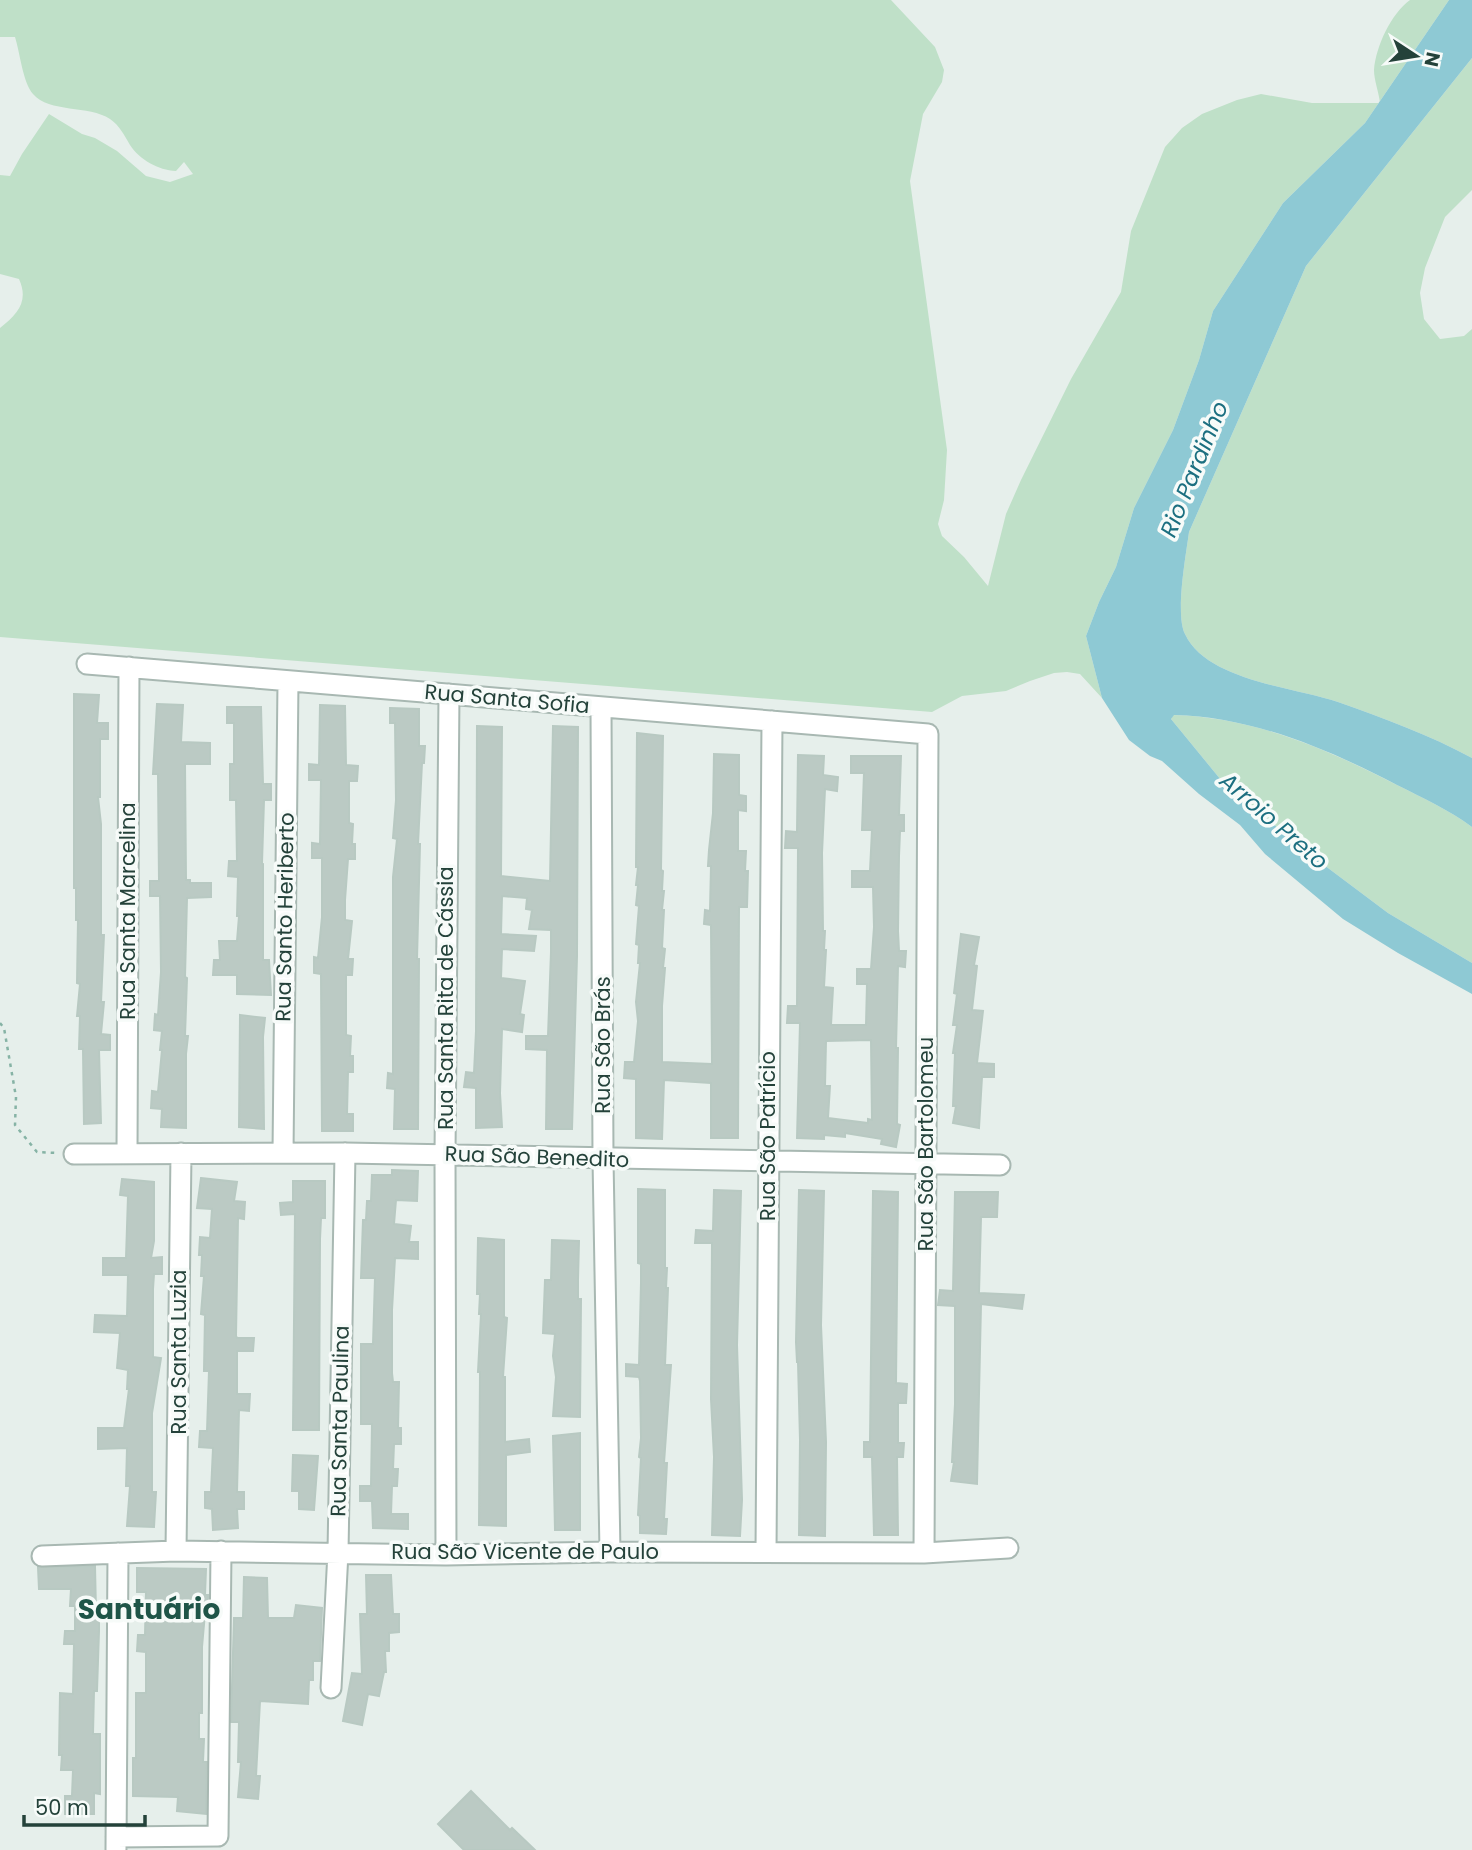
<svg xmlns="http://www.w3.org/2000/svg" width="1472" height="1850" font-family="Poppins,sans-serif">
<rect width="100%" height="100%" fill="#e6efeb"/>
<path fill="#bfe0c8" d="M0 0H891L935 47 944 70 942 82 923 114 910 181 947 450 944 500 938 524 942 536 964 557 988 586 1006 514 1021 480 1071 379 1121 292 1131 231 1165 147 1182 128 1202 114 1237 100 1261 94 1312 103H1380C1379 93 1374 80 1374 70 1376 46 1391 14 1410 0H1449L1365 123 1283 203 1213 311 1199 360 1173 430 1134 508 1116 567 1099 602 1086 636 1102 698 1080 674 1067 672 1054 673 1030 681 1006 691 962 696 932 712 0 637V328C18 314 29 301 19 279L0 274V175L10 176 22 154 49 114 82 134 95 138 117 151 146 176 170 182 193 174 184 162 176 171C158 170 140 160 130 145 124 135 120 126 110 119 89 105 49 113 33 94 23 83 20 53 15 37H0Z
M1472 58V190L1445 217 1425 268 1420 293 1424 319 1440 339 1464 336 1472 329V758C1430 735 1383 718 1338 702 1294 687 1207 681 1185 634 1175 614 1186 555 1189 532L1306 266Z
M1173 715C1253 717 1327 749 1397 785 1423 798 1449 810 1472 827V963L1388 913 1304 850 1221 780 1171 719Z"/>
<path fill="#8ec9d4" d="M1449 0H1472V58L1306 266 1189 532C1186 555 1175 614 1185 634 1207 681 1294 687 1338 702 1383 718 1430 735 1472 758V827C1449 810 1423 798 1397 785 1328 749 1253 717 1174 715L1171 719 1221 780 1304 850 1388 913 1472 963V994L1398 953 1343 919 1265 854 1240 825 1199 794 1162 761 1150 756 1129 740 1102 698 1086 636 1099 602 1116 567 1134 508 1173 430 1199 360 1213 311 1283 203 1365 123Z"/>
<path fill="#bbcac4" stroke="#b8c9c2" stroke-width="2" fill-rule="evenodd" d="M74 694 99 695 97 723H108V739H100V797H98L101 824V935H104L101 1002H104L101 1034 110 1035V1050H99L101 1123 84 1124 83 1049H79L80 1016H77L80 984 77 983 78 920H76V888H74Z
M157 704 183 705 181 742 210 743V764H185L186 880H190V883H211V897L187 898 185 977 187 978 185 1036H188L186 1054V1128L161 1127 162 1109 151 1108 152 1091 158 1092 162 1050H160L162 1031 154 1030 155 1014 158 1015 161 972 160 896H150V881H159L158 774H153Z
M320 705 345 706 346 765 358 766 357 781H349V823L353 824 352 844H355V859H348L345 900V920L352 921 348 959H353L352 975H346V1035L351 1036 350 1056H353V1072H348L347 1114H353V1131H322L321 974 314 973V957L318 958 322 917V858H312V843L320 844 321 780H309V764L319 765Z
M227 707H261L263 784H271V800H264L262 863 263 864V960H269L271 995 237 994V975H213L214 960H220L219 941H237L239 916H237L238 877 228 876 229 861H237L236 800H230V764H234V723H227Z
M390 708 419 709V746H425L424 763H422L418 844H420L417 959H419L418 1129H394L395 1089 387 1088 388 1073 393 1074V877L397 839 393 838 396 800 395 723H390Z
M477 726 502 727 501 876 550 881 553 726 578 727 577 956 572 1129H546L547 1050 526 1049V1036H548L551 952V930L529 929 532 910 526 909 527 898 502 896 501 934 536 936 534 951 502 949 501 978 525 981 520 1014 524 1015 522 1032 502 1029 500 1093 502 1127 476 1128V1088L464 1087 466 1072 474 1073 476 1031Z
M637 733 663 736 661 870 663 871 662 891H664L662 910H664L662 948 665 949 663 968H665L662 1006V1062L712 1064 711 925 704 924 705 910 710 911 711 866H708L709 850 713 813 714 754 739 755V795L746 796V811L738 810V851H746L745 871H748L747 907H739L738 1138H711V1083L664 1080 662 1139 636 1138V1079L624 1078 625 1062H634L638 1021 636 1002 640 963H638L639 945 636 944 639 906 636 905 638 885H636L638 867H636Z
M798 755 824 756 823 775 838 777 837 791 825 789 822 853 823 931H825L824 950H826L824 987 833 988 831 1025H866L867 984H857V969H871L874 927 873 887H852V871H870L872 830H862L864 773H851V756H901L899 815H904V831H900L899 856 898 931 899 951H906L905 967 898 966 896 1048H898L897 1124 900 1125 896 1147 881 1144 882 1139 845 1133V1137L824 1135V1139L797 1138 800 1023H787L788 1006H797L798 848H785L786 831 797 832ZM871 1040 872 1120 868 1119V1123L828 1118 830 1086H825L826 1041Z
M961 934 979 937 974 965 977 966 972 1010 983 1011 977 1063 994 1064V1077H982L979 1128 953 1123 956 1106H953L955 1053H953L957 1025H953L957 994 954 993Z
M240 1015 265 1018 263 1037 264 1129 239 1127Z
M392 1170 418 1171 417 1201 396 1200 394 1224 411 1226 409 1242H418V1259L395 1258 392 1310V1373L393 1382H399L398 1428H401V1444H394L393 1469H398L397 1486H392L391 1514H408V1529L373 1528 372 1501H360V1486H371L372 1424H361V1344H373L375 1278H361L363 1220H366L367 1201H371L372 1175H392Z
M201 1178 237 1182 234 1201 245 1202 244 1219 238 1218 236 1336 237 1338H254L253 1351H237V1394H250L249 1411 239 1410 237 1492H244V1509H237L238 1528 213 1530 212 1509 205 1508V1492H211L213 1448 199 1447 200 1431H207L209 1371H204L205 1315 201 1314 204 1276H201L202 1255H199L200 1237 210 1238 212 1209 197 1208Z
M122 1179 154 1182V1241L151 1258 162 1257V1274H154L153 1289V1357L161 1358 152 1413V1492H156L154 1527 127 1526 130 1486H126L127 1448 98 1449V1428H124L129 1389H127L128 1370 117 1368 120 1333 94 1332 95 1315 127 1316 128 1275H103V1258H126L128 1196 120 1195Z
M293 1181H325V1218H321L320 1239 319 1430H293L295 1214 281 1215 280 1203 293 1202Z
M638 1189 665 1190V1268H667L666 1288H668L665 1365H671L664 1463H667L664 1519H667L666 1534 640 1533V1516L638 1515 641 1458 639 1457 641 1438 640 1381 639 1377 626 1376V1364L639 1365 641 1283V1264L638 1263Z
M714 1190 741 1191 737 1345 742 1500 740 1536 712 1535 714 1457 711 1399 712 1243H695L696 1230 713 1231Z
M799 1190 824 1191 821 1325 826 1442 825 1536 799 1535 800 1440 798 1362H797L796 1342Z
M873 1191 898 1192 896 1383 907 1384 906 1403H898V1443H904L903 1457H897L898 1535H874L872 1457H864V1442H870Z
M955 1192H998L997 1217H981L979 1293 1024 1295 1022 1309 981 1304 977 1484 951 1481 954 1462H952L955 1404V1306L938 1305 940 1290 953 1291Z
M478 1238 504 1240V1317L507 1318 503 1377H505V1442L529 1439 530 1452 506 1455V1526L479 1525 480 1372H478L481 1314H479L480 1294H477Z
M552 1240 579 1241 578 1280V1299H581L580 1417 553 1416 556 1377 553 1356 555 1334 543 1333 545 1280H551Z
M580 1433V1530H555L553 1436Z
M293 1455 318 1456 314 1510 299 1509V1491H292Z
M95 1566 96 1612H99V1631L97 1691H94L93 1734H100V1794L94 1793V1814H65V1796H72L73 1770H61L62 1755H59L60 1693 73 1694 74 1644H64L65 1631H75V1606H70L71 1589H39L38 1567Z
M137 1568 206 1569 205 1595H208V1613H205L202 1647V1713H199V1739H204L203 1762H207L206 1814 177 1811 178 1797 133 1796V1758H136V1693H146V1652L137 1651 138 1635H145L146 1592H137Z
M366 1575H391L393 1614H399V1632L389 1633V1651H385L386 1672H384L379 1696 368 1694 362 1725 343 1721 352 1673 362 1674 360 1614H367Z
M244 1577 267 1578 268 1618H294L296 1605 322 1608 320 1661H313V1680H309L308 1704 260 1701 256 1776H260L258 1799 238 1797 241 1762H238L239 1722H231L234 1618H243Z
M471 1791 510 1830 512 1828 535 1850H464L438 1824Z"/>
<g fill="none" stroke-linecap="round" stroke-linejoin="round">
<g stroke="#a8b8b2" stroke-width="23">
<path id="street" d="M87 664 928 734 924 1553
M601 707 603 1159 610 1552
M283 1153 288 681
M74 1154 345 1153 1000 1165
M127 1154 129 667
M176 1551 181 1153
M766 1552 772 721
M446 1555 445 1155 449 694
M42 1556 176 1551 446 1555 610 1552 924 1553 1008 1548
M331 1688 338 1552 345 1153
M116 1837 218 1836 221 1551
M116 1849 118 1553"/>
</g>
<path stroke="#86b3a5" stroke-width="2.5" stroke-dasharray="3.5 5" stroke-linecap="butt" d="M0 1023 4 1028 16 1097 15 1125 37 1152 57 1153"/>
<use href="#street" stroke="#fff" stroke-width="19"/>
</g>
<g text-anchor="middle" stroke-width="7" stroke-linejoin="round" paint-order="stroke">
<g font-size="21" fill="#24423a" stroke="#f7fbf9">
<text transform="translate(507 699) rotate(5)" y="7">Rua Santa Sofia</text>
<text transform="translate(128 911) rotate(-90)" y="7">Rua Santa Marcelina</text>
<text transform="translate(285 917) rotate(-89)" y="7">Rua Santo Heriberto</text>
<text transform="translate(446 998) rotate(-90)" y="7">Rua Santa Rita de Cássia</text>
<text transform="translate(603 1045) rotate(-90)" y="7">Rua São Brás</text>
<text transform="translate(768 1136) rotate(-90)" y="7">Rua São Patrício</text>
<text transform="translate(926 1144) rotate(-90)" y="7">Rua São Bartolomeu</text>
<text transform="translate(537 1157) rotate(2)" y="7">Rua São Benedito</text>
<text transform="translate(179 1352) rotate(-90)" y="7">Rua Santa Luzia</text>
<text transform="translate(340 1421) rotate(-89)" y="7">Rua Santa Paulina</text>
<text x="525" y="1559">Rua São Vicente de Paulo</text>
</g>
<g font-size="23" font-style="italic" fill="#1c6f80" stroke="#f7fbf9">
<text transform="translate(1194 469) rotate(-68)" y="8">Rio Pardinho</text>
<text transform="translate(1274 821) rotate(41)" y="8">Arroio Preto</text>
</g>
<g font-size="28" font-weight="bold" fill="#1f5548" stroke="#f7fbf9">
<text x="149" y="1619">Santuário</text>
</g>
</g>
<g transform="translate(1416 56) rotate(102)" stroke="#f7fbf9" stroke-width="5" paint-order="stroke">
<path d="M0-5L12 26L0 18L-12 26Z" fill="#24423a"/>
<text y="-10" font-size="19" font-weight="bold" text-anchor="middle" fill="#24423a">N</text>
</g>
<path d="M24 1815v10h121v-10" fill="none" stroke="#24423a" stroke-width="3.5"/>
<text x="35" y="1815" font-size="21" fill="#24423a" stroke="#f7fbf9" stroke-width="5" paint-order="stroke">50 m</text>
</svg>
